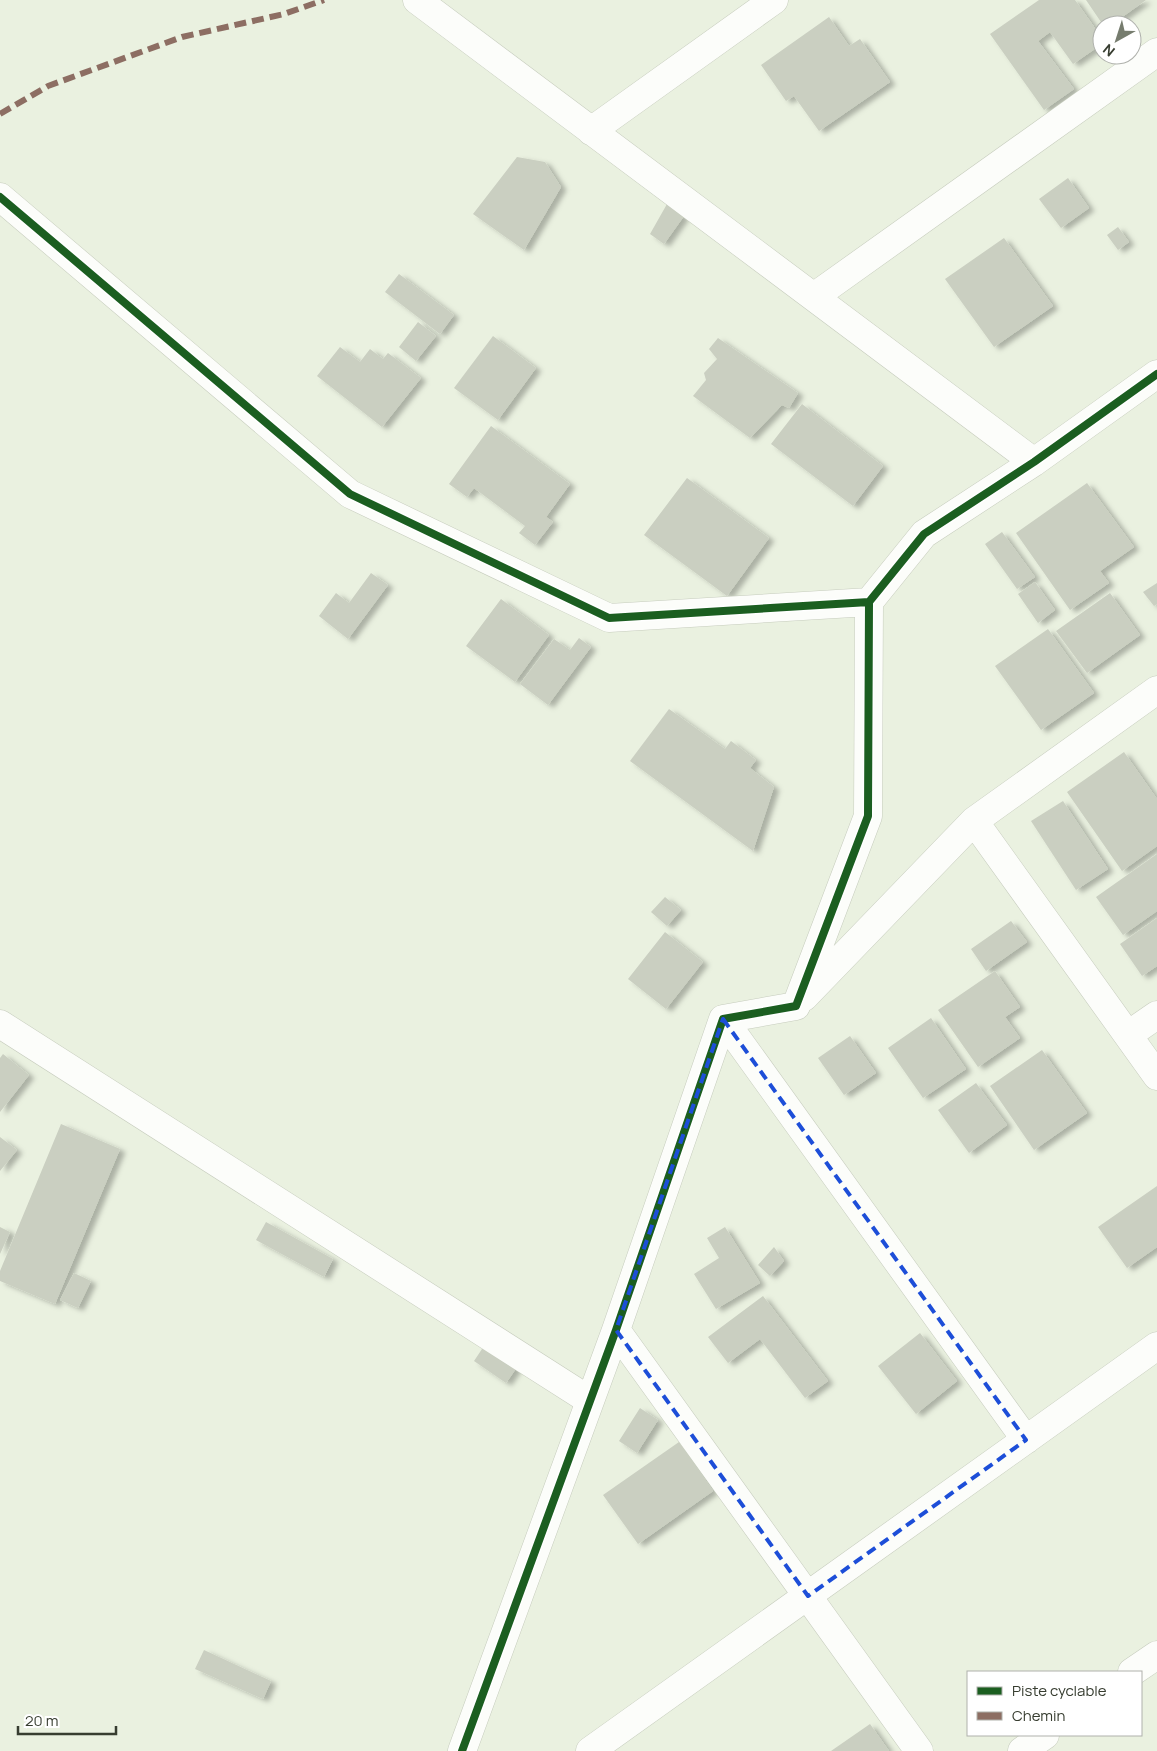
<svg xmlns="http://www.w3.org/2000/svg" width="1157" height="1751" font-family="Manrope,sans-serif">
<defs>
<filter id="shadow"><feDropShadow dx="5.5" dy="3" stdDeviation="2.5" flood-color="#0004"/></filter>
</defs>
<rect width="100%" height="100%" fill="#eaf1e0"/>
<path fill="#cacfc1" filter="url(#shadow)" d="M1039 0H1075L1102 38V44L1073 64 1050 32 1038 41 1074 89 1044 110 990 34Z
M1086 0H1146L1111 25H1103Z
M829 17 849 46 860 39 890 82 819 131 794 96 786 101 761 65Z
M517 157 545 162 561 187 524 250 473 214Z
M1068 178 1089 208 1061 228 1039 199Z
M667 204 684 216 664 244 650 234Z
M1118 227 1129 242 1118 250 1107 235Z
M1004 238 1053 306 994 347 945 279Z
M399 274 454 315 440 334 385 292Z
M418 322 436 336 416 361 399 347Z
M493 336 536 368 498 420 454 388Z
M718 338 798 393 789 408 782 405 750 438 693 396 706 380 704 373 717 359 709 349Z
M340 347 360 362 370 349 383 359 388 353 421 378 382 427 317 376Z
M802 404 883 466 853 506 771 444Z
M491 426 570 484 546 517 553 522 535 545 519 533 525 526 474 488 467 497 449 484Z
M687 478 769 538 727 596 644 535Z
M1087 483 1134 547 1100 571 1109 583 1070 610 1016 533Z
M1002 532 1035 577 1017 589 985 544Z
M371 573 388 585 348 639 319 616 336 593 349 603Z
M1035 582 1055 610 1038 623 1018 594Z
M1157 583V604L1154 606 1143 592Z
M1110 593 1140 635 1087 673 1056 631Z
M501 599 549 635 515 682 466 646Z
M1048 629 1094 693 1041 730 995 666Z
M579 638 591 647 548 705 520 684 554 639 570 650Z
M669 709 725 749 731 741 756 760 750 768 774 787 753 851 630 761Z
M1124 752 1157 799V846L1122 871 1067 792Z
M1063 801 1108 869 1076 890 1031 821Z
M1157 854V911L1123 935 1096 897Z
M665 897 681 910 667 926 651 912Z
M1157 918V966L1142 976 1120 944Z
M1011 921 1027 942 986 971 971 949Z
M665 932 703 962 666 1009 628 979Z
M995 971 1020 1007 1005 1017 1020 1038 978 1067 938 1010Z
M931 1018 966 1069 923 1098 888 1048Z
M850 1036 876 1073 844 1095 818 1058Z
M1042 1050 1087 1113 1034 1150 990 1086Z
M3 1054 29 1075 0 1112V1058Z
M976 1083 1007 1125 969 1153 938 1110Z
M61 1124 120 1149 55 1304 0 1281V1271Z
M0 1137 17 1150 0 1171Z
M1157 1186V1247L1127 1268 1098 1227Z
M266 1222 333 1259 324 1277 256 1240Z
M0 1227 10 1232 0 1254Z
M725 1227 760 1283 716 1309 694 1274 719 1258 707 1238Z
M774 1247 784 1261 770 1276 758 1265Z
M74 1273 91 1281 78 1308 60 1300Z
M763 1296 828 1381 805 1398 760 1339 728 1363 708 1337Z
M920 1333 957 1381 916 1414 878 1366Z
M484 1346 517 1367 506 1383 474 1361Z
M640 1408 658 1420 637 1453 619 1441Z
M679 1442 713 1491 638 1544 603 1495Z
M204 1650 271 1681 263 1699 195 1669Z
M870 1724 889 1751H831Z"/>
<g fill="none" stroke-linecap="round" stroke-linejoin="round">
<g stroke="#c6ccbd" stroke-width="29">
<path id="minor" d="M417 0 1034 462
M591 131 774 0
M0 197 350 494 609 618 869 602
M815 296 1157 52
M974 821 1157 1076
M804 997 974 821 1157 690
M723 1019 1026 1440
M0 1024 589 1400
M1128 1035 1157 1015
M616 1330 919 1751
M1132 1672 1157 1655
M462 1751 616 1330 723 1019 796 1006 868 816 869 602 924 534 1034 462 1157 374
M590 1751 1157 1346
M1022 1751 1045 1735"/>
</g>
<use href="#minor" stroke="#fcfdfa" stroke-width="28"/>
<path stroke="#8d6e63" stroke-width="6" stroke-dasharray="12 6" stroke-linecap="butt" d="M0 114 48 86 182 37 284 14 324 0"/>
<g stroke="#fff" stroke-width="11">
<path id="cycleway" d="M0 197 350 494 609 618 869 602
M462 1751 616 1330 723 1019 796 1006 868 816 869 602 924 534 1034 462 1157 374"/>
</g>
<use href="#cycleway" stroke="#1b5e20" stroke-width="8"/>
</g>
<path fill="none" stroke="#1d4ed8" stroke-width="4" stroke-dasharray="10 6" stroke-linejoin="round" d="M723 1019 1026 1440 808 1596 616 1330Z"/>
<rect x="967" y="1671" width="175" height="65" fill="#ffffff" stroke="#afb1ac"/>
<rect x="977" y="1687" width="25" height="8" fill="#1b5e20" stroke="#afb1ac"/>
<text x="1012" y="1696" font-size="15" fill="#373d30">Piste cyclable</text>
<rect x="977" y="1712" width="25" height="8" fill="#8d6e63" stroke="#afb1ac"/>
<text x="1012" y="1721" font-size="15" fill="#373d30">Chemin</text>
<g transform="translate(1117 40) rotate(219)"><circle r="24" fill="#ffffff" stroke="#afb1ac"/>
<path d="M0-4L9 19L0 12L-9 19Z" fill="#767c6e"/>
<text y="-8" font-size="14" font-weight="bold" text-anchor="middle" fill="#373d30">N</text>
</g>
<path d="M18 1726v8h98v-8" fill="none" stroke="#373d30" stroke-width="2.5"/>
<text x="25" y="1726" font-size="15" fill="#373d30" stroke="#ffffff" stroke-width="4" paint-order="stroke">20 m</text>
</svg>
